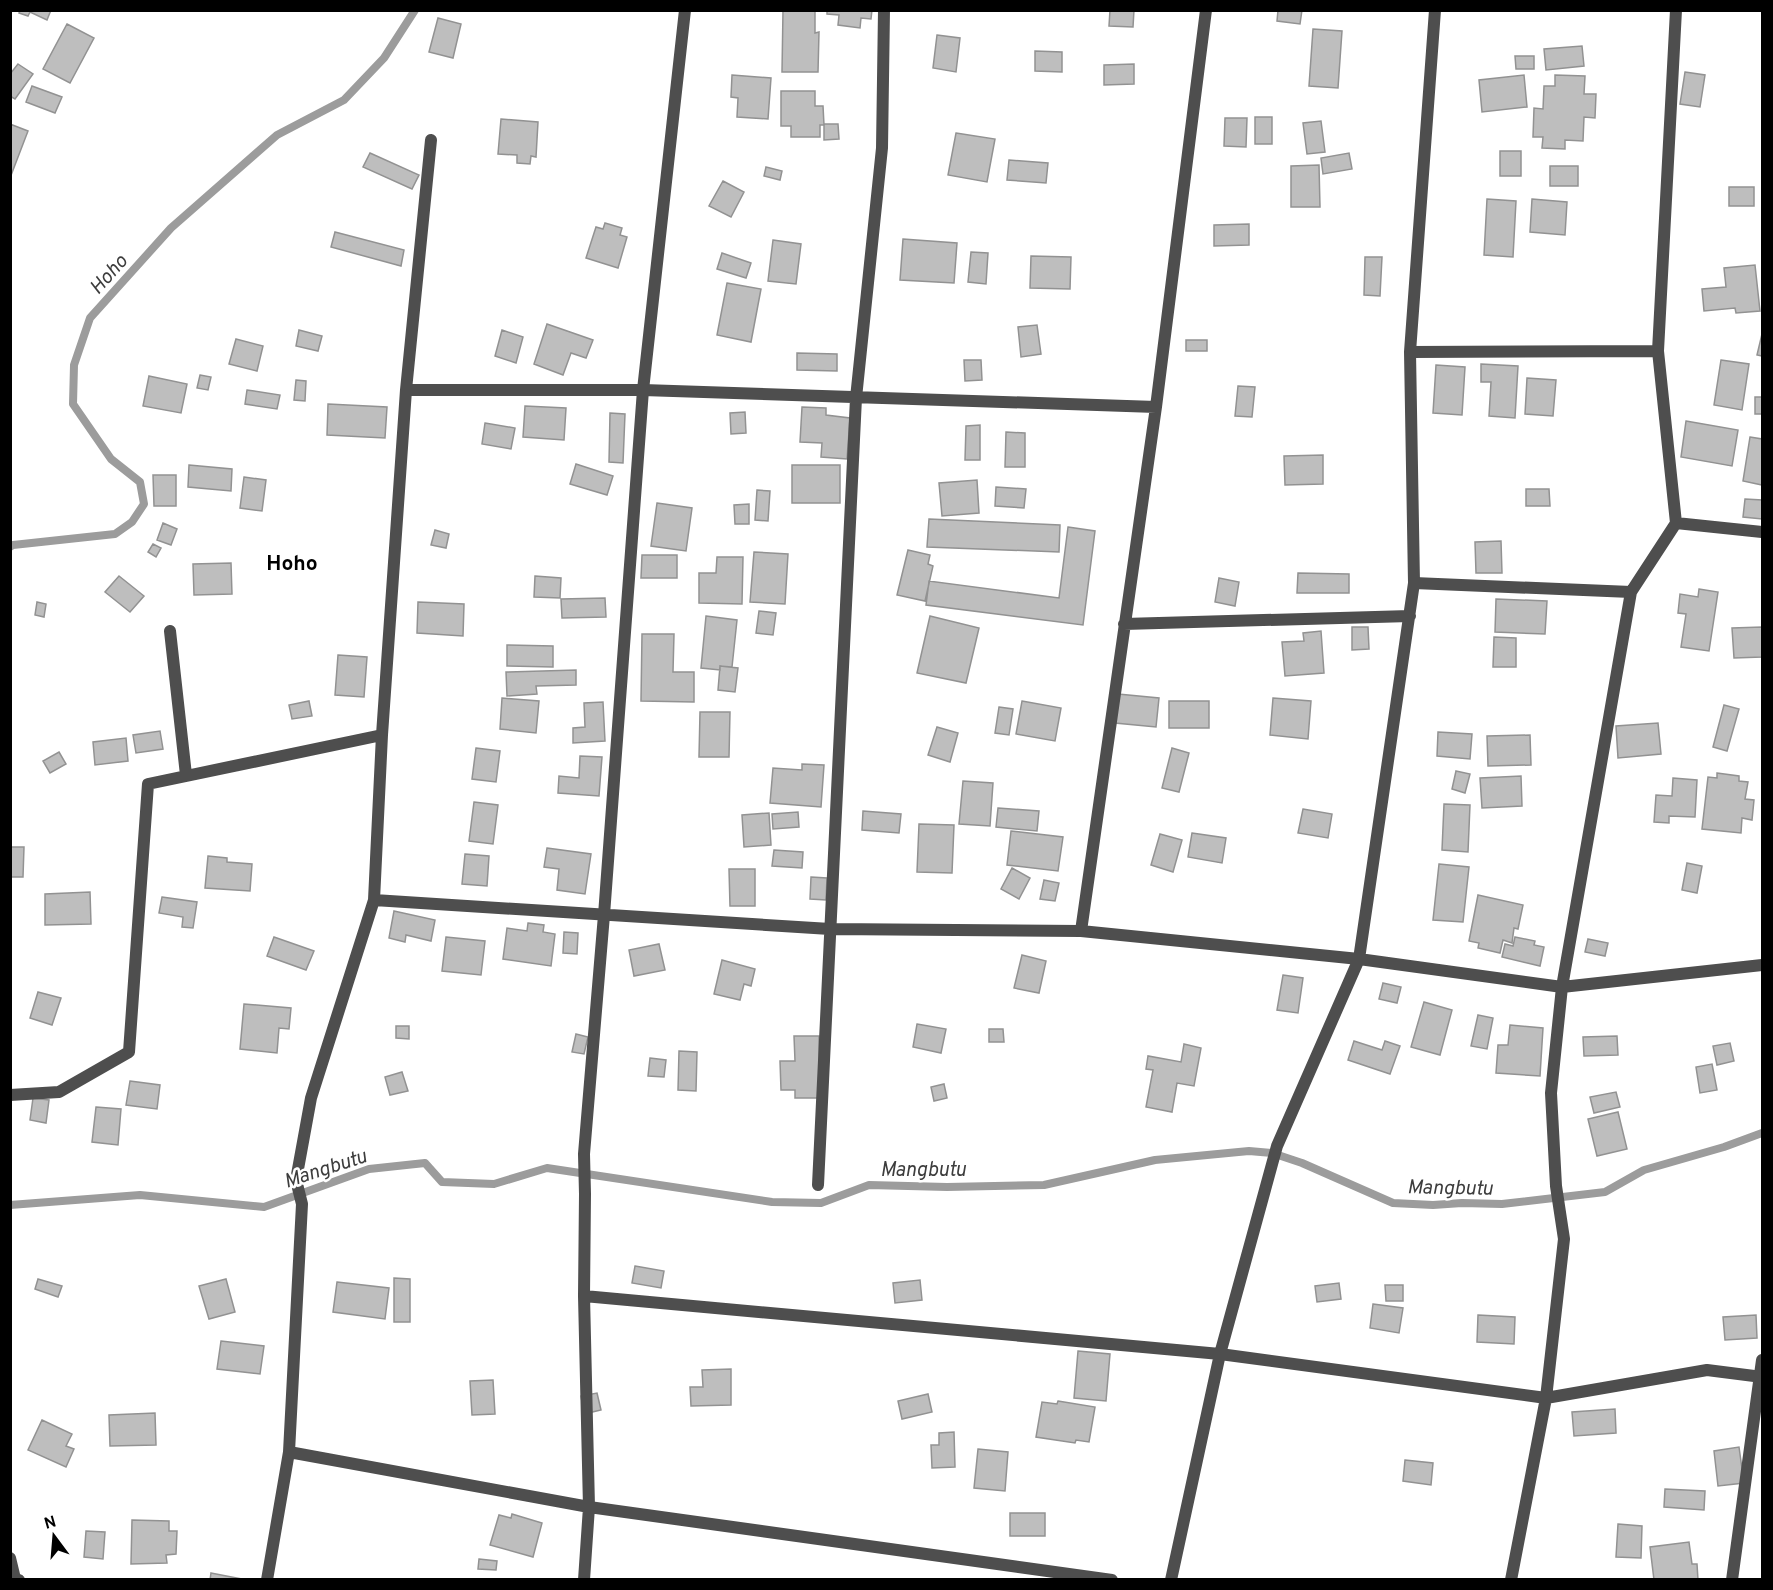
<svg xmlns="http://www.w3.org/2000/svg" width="1773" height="1590" font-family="Overpass,sans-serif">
<rect width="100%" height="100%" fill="#fff"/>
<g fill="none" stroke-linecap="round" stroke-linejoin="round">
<path stroke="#9c9c9c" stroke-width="8" d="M10 547 13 545 115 534 132 522 144 504 140 482 111 459 73 404 74 365 90 318 171 228 277 135 344 100 384 58 415 10
M10 1205 140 1195 264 1207 369 1169 425 1163 442 1182 494 1184 547 1168 772 1202 821 1203 869 1185 947 1187 1044 1185 1155 1160 1249 1151 1272 1153 1302 1163 1393 1203 1433 1205 1462 1203 1502 1204 1605 1192 1644 1170 1724 1147 1762 1133"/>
</g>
<path fill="#bebebe" stroke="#929292" stroke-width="1.5" d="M20 10H51L47 20 30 12 28 16 19 13Z
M783 10H815V33L819 32 818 72H782Z
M827 10H872L871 19 861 18 860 28 838 25 839 15 827 14Z
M1110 10H1134L1133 27 1109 26Z
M1278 10H1302L1300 24 1277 21Z
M438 18 461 24 453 58 429 52Z
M67 24 94 38 70 83 43 69Z
M1313 29 1342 31 1338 88 1309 86Z
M937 35 960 38 956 72 933 68Z
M1582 46 1584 66 1546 70 1544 49Z
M1035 51 1062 52V72L1035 71Z
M1515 56H1534V69H1516Z
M18 64 33 74 15 99 10 96V74Z
M1134 64V84L1104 85V65Z
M1685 72 1705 75 1700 107 1680 104Z
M732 75 771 78 768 119 737 117 738 98 731 97Z
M1524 75 1527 107 1482 112 1479 80Z
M1555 75 1585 76 1584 94H1596L1595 118 1584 117 1583 141 1565 140V149L1542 148 1543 137H1533L1534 108 1543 109 1544 86H1555Z
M32 86 62 97 55 113 26 102Z
M781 91H815V106H823L824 125H820V137H791V126H781Z
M1255 117H1272V144H1255Z
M1225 118H1247L1246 147 1224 146Z
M501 119 538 122 536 157 531 156 530 164 517 163V155L498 154Z
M1321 121 1325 152 1307 154 1303 123Z
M10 124 28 131 10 178Z
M824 124H838L839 139 824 140Z
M956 133 995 139 987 182 948 175Z
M1500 151H1521V176H1500Z
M370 153 419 175 412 189 363 167Z
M1349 153 1352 169 1323 174 1321 158Z
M1009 160 1048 163 1046 183 1007 180Z
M1319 165 1320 207H1291V166Z
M1550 166H1578V186H1550Z
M766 167 782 171 780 180 764 176Z
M723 181 744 192 731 217 709 206Z
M1729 187H1754V206H1729Z
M1487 199 1516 201 1513 257 1484 255Z
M1532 199 1567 202 1565 235 1530 232Z
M605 223 622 228 620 235 627 237 618 268 586 258 596 227 603 229Z
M1249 224V245L1214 246V225Z
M335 232 404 250 401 266 331 247Z
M903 239 957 243 954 283 900 280Z
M773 240 801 244 796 284 768 281Z
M971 252 988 253 986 284 968 282Z
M722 253 751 263 746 278 717 269Z
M1031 256 1071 257 1070 289 1030 288Z
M1365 257H1382L1380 296 1364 295Z
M1755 265 1760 311 1736 313 1735 308 1704 311 1702 289 1726 287 1724 268Z
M727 283 761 289 751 342 717 335Z
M547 324 593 340 586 358 571 353 563 375 534 364Z
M1037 325 1041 354 1021 357 1018 327Z
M299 330 322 336 318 351 296 346Z
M502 330 523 337 516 363 495 356Z
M1762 334V356L1757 355Z
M236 339 263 346 257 371 229 364Z
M1186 340H1207V351H1186Z
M797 353 837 354V371L797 370Z
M964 360H981L982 380 965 381Z
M1721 360 1749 364 1742 410 1714 405Z
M1481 364 1518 366 1515 418 1489 416 1491 382H1481Z
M1436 365 1465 367 1462 415 1433 413Z
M200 375 211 377 208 390 197 388Z
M149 376 187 384 181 413 143 406Z
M1527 378 1556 380 1553 416 1525 414Z
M296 380 306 381 305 401 294 400Z
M1238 386 1255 387 1252 417 1235 416Z
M247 390 280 395 277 409 245 404Z
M1755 397H1762V414H1755Z
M328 404 387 407 385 438 327 435Z
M525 406 566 408 564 440 523 437Z
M802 407 826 408V415L850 418 847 459 821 457 822 443 800 442Z
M745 412 746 433 731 434 730 413Z
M610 413 625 414 623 463 609 462Z
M1686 421 1738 430 1732 466 1681 457Z
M485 423 515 428 511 449 482 444Z
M980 425V460H965L966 426Z
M1006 432 1025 433V467H1005Z
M1750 437 1762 439V485L1743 481Z
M1323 455V484L1285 485 1284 456Z
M576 464 613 476 607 495 570 484Z
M189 465 232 469 231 491 188 487Z
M792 465H840V503H792Z
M153 475H176V506H154Z
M244 477 266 480 262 511 240 508Z
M977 480 979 513 942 516 939 483Z
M996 487 1026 489 1024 508 995 506Z
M1526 489H1549L1550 506H1526Z
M757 490 770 491 768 521 755 520Z
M1745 499 1762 500V519L1743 517Z
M657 503 692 508 686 551 651 546Z
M749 504V524H735L734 505Z
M929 519 1060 525 1059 552 927 547Z
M163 523 177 529 171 545 157 540Z
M1068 527 1095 531 1083 625 926 605 929 581 1059 598Z
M435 530 449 534 446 548 431 545Z
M1501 541 1502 573H1476L1475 542Z
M153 544 161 548 156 557 148 552Z
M908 550 930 555 928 564 933 566 925 601 897 595Z
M754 552 788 554 785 604 750 602Z
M642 555H677V578H641Z
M717 557H743L742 604 699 603V573H716Z
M231 563 232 594 194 595 193 564Z
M1298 573 1349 574V593H1297Z
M119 576 144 596 130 612 105 592Z
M535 576 561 578 560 598 534 597Z
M1219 578 1239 582 1235 606 1215 602Z
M1699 589 1718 592 1709 651 1681 647 1686 614 1678 613 1680 594 1698 597Z
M605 598 606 617 562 618 561 599Z
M1496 599 1547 601 1545 634 1495 632Z
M37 602 46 604 44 617 35 615Z
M418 602 464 604 463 636 417 633Z
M759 611 776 613 773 635 756 633Z
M706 616 737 620 732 667 720 666V670L701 668Z
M930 616 979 628 966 683 917 673Z
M1352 627H1368L1369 649 1352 650Z
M1762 627V657L1734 658 1732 628Z
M1321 631 1324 673 1285 676 1282 642 1304 641 1303 633Z
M642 634H674L673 672H694V702L641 701Z
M1494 637 1516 638V667H1493Z
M507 645 553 646V667L507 666Z
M338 655 367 657 364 697 335 695Z
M720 666 738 668 735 692 718 690Z
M576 670V685L536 686 537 694 507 696 506 672Z
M1118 694 1159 698 1156 727 1115 723Z
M502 698 539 701 536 733 500 729Z
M1273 698 1311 701 1308 739 1270 735Z
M309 701 312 716 292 719 289 705Z
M1022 701 1061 708 1055 741 1016 734Z
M1169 701H1209V728H1169Z
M603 702 605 741 573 743V728L585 727 584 703Z
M1724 705 1739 709 1727 751 1713 747Z
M999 707 1013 709 1009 735 995 733Z
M700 712H730L729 757H699Z
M1658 723 1661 754 1618 758 1616 726Z
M937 727 958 733 950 762 928 755Z
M160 731 163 749 136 753 133 735Z
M1438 732 1472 734 1470 759 1437 756Z
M1530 735 1531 765 1488 766 1487 736Z
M126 738 128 761 95 765 93 742Z
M476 748 500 751 496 782 472 779Z
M1172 748 1189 753 1179 792 1162 788Z
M59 752 66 764 50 773 43 761Z
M580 756 602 757 599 796 558 793 559 776 579 778Z
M802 764 824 765 821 807 770 803 773 768 802 770Z
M1456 771 1470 774 1465 793 1452 789Z
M1717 773 1739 776V781L1748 782 1745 799 1754 800 1752 820 1742 818 1741 833 1702 829 1708 777 1717 778Z
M1521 776 1522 806 1482 808 1480 778Z
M1673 778 1697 780 1695 817 1669 816V823L1654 822 1656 795 1672 796Z
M963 781 993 783 990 826 959 824Z
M474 802 498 805 493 844 469 841Z
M1444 804 1470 805 1468 852 1442 850Z
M998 808 1039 811 1037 831 996 827Z
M1303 809 1332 814 1328 838 1298 833Z
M863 811 901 814 899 833 862 830Z
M798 812 799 827 773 829 772 814Z
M769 813 771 845 744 847 742 815Z
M919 824 954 825 952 873 917 872Z
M1011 831 1063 837 1058 871 1007 865Z
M1192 833 1226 838 1222 863 1188 857Z
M1160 834 1182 840 1173 872 1151 865Z
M10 847H24L23 877H10Z
M547 848 591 854 585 894 557 890 559 869 544 867Z
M774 850 803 852 802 868 772 866Z
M465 854 489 856 487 886 462 884Z
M208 856 227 858V862L252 864 250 891 205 888Z
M1687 863 1702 866 1697 893 1682 890Z
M1439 864 1469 867 1463 922 1433 920Z
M1012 868 1030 878 1019 899 1001 889Z
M729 869H755V906H730Z
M811 877 827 878 826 900 810 899Z
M1044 880 1059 883 1055 901 1040 899Z
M90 892 91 924 45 925V894Z
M1478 895 1523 905 1518 929 1514 928 1512 943 1503 940 1500 953 1478 948 1479 943 1469 941Z
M162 897 197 902 193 928 182 927 183 917 159 913Z
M394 911 435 920 431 941 406 935 405 942 389 938Z
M528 923 544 925 543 932 555 934 551 966 503 959 507 928 527 931Z
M564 932 578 933 577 954 563 953Z
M274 937 314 951 306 970 267 956Z
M446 937 485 941 481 975 442 971Z
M1515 937 1535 941 1534 945 1544 947 1540 966 1502 957 1505 944 1513 946Z
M1588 939 1608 943 1605 956 1585 952Z
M659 944 665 970 634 976 629 950Z
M1022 955 1046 961 1039 993 1014 988Z
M722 960 755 969 751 986 744 984 740 1000 714 994Z
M1283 975 1303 978 1298 1013 1277 1010Z
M1383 983 1401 987 1397 1003 1379 999Z
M38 992 61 998 52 1025 30 1018Z
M1424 1002 1452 1010 1440 1055 1411 1047Z
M244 1004 291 1008 289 1029 279 1028 277 1053 240 1049Z
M1478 1015 1493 1018 1487 1049 1471 1046Z
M917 1024 946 1029 941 1053 913 1047Z
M1510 1025 1543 1028 1540 1076 1496 1073 1498 1045H1508Z
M396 1026H409V1039L396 1038Z
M989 1029H1003L1004 1042H989Z
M576 1034 588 1037 584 1054 572 1052Z
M794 1036H819V1077L823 1098H795V1090H781L780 1061H795Z
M1617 1036 1618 1055 1584 1056 1583 1037Z
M1354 1041 1382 1050 1385 1041 1400 1046 1390 1074 1348 1060Z
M1730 1043 1734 1061 1717 1065 1713 1046Z
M1184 1044 1201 1048 1194 1086 1177 1083 1172 1112 1146 1107 1153 1070 1146 1069 1148 1056 1181 1062Z
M679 1051 697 1052 696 1091 678 1090Z
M650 1058 666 1060 664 1077 648 1076Z
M1712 1064 1717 1090 1700 1093 1696 1067Z
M402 1072 408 1091 390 1095 385 1077Z
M130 1081 160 1085 157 1109 126 1105Z
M944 1084 947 1098 934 1101 931 1087Z
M1616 1092 1620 1107 1594 1113 1590 1097Z
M33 1098 49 1100 46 1123 30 1120Z
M96 1107 121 1109 118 1145 92 1142Z
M1618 1112 1627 1149 1597 1156 1588 1119Z
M635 1266 664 1271 661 1288 632 1283Z
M394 1278 410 1279V1322H394Z
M38 1279 62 1286 58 1297 35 1289Z
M226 1279 235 1312 209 1319 199 1286Z
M920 1280 922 1300 895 1303 893 1283Z
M337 1282 389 1288 385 1319 333 1312Z
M1339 1283 1341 1299 1317 1302 1315 1286Z
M1385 1285H1403V1301H1386Z
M1373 1304 1403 1308 1399 1333 1370 1328Z
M1478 1315 1515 1317 1514 1344 1477 1342Z
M1756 1315 1757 1338 1725 1340 1723 1317Z
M221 1341 264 1346 260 1374 217 1369Z
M1078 1351 1110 1354 1106 1401 1074 1398Z
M731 1369V1405L691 1406 690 1387H703L702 1370Z
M493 1380 495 1414 472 1415 470 1381Z
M597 1393 601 1410 584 1414 581 1396Z
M928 1394 932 1412 902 1419 898 1401Z
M1058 1401 1095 1407 1089 1442 1076 1440 1075 1443 1036 1437 1042 1402 1057 1404Z
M1615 1409 1616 1433 1574 1436 1572 1412Z
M155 1413 156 1445 110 1446 109 1415Z
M42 1420 72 1434 66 1446 74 1449 66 1467 28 1450Z
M954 1432 955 1467 932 1468 931 1445H939V1433Z
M1739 1447 1744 1483 1718 1486 1714 1451Z
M978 1449 1008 1452 1005 1491 974 1488Z
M1405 1460 1433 1463 1431 1485 1403 1481Z
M1665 1489 1705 1491 1704 1510 1664 1507Z
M1010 1513H1045V1536H1010Z
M512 1514 542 1523 533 1557 490 1545 499 1515 511 1518Z
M132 1520 169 1521V1531H177L176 1554 166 1555 167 1563 131 1564Z
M1618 1524 1642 1526 1641 1558 1616 1557Z
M86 1531 105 1532 103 1559 84 1557Z
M1689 1542 1692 1564H1697L1698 1580H1654L1650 1547Z
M479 1559 497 1561 496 1570 478 1569Z
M211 1573 247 1580H210Z"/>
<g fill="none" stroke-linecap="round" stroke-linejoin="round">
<path stroke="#4e4e4e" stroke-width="12" d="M1410 352 1658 351
M406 390H643L1156 407
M1676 523 1762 532
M1414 583 1631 592
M1124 624 1410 616
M170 631 186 775
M374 900 830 929 1081 931 1359 959 1562 987 1762 965
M1081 931 1156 407 1206 10
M10 1095 59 1092 129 1052 148 784 382 735
M818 1185 856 398 882 148 884 10
M584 1296 1220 1354 1546 1398 1707 1370 1762 1377
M289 1452 589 1507 1112 1580
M10 1558 15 1579 19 1580
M267 1580 289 1452 302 1204 296 1180 311 1098 374 900 382 735 406 390 431 140
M584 1580 589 1507 584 1296 585 1194 584 1154 604 915 643 390 685 10
M1171 1580 1220 1354 1277 1146 1359 959 1414 583 1410 352 1435 10
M1511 1580 1546 1398 1564 1239 1556 1186 1551 1093 1562 987 1631 592 1676 523 1658 351 1676 10
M1732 1580 1762 1360"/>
</g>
<g text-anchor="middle" stroke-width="5" stroke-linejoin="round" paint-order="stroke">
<g font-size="20" font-style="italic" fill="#3d3d3d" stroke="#fff">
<text transform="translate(108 274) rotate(-48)" y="7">Hoho</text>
<text transform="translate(325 1168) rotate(-18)" y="7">Mangbutu</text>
<text x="923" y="1176">Mangbutu</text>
<text transform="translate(1450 1187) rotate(1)" y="7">Mangbutu</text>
</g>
<g font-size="21" font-weight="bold" fill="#000" stroke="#fff">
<text x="292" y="570">Hoho</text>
</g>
</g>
<rect width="1773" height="1590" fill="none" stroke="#000000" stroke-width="24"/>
<g transform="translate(54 1536) rotate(344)" stroke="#ffffff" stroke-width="4.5" paint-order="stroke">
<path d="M0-4.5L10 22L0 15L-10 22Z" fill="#000000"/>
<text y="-9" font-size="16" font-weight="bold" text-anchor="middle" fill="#000000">N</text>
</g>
</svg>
